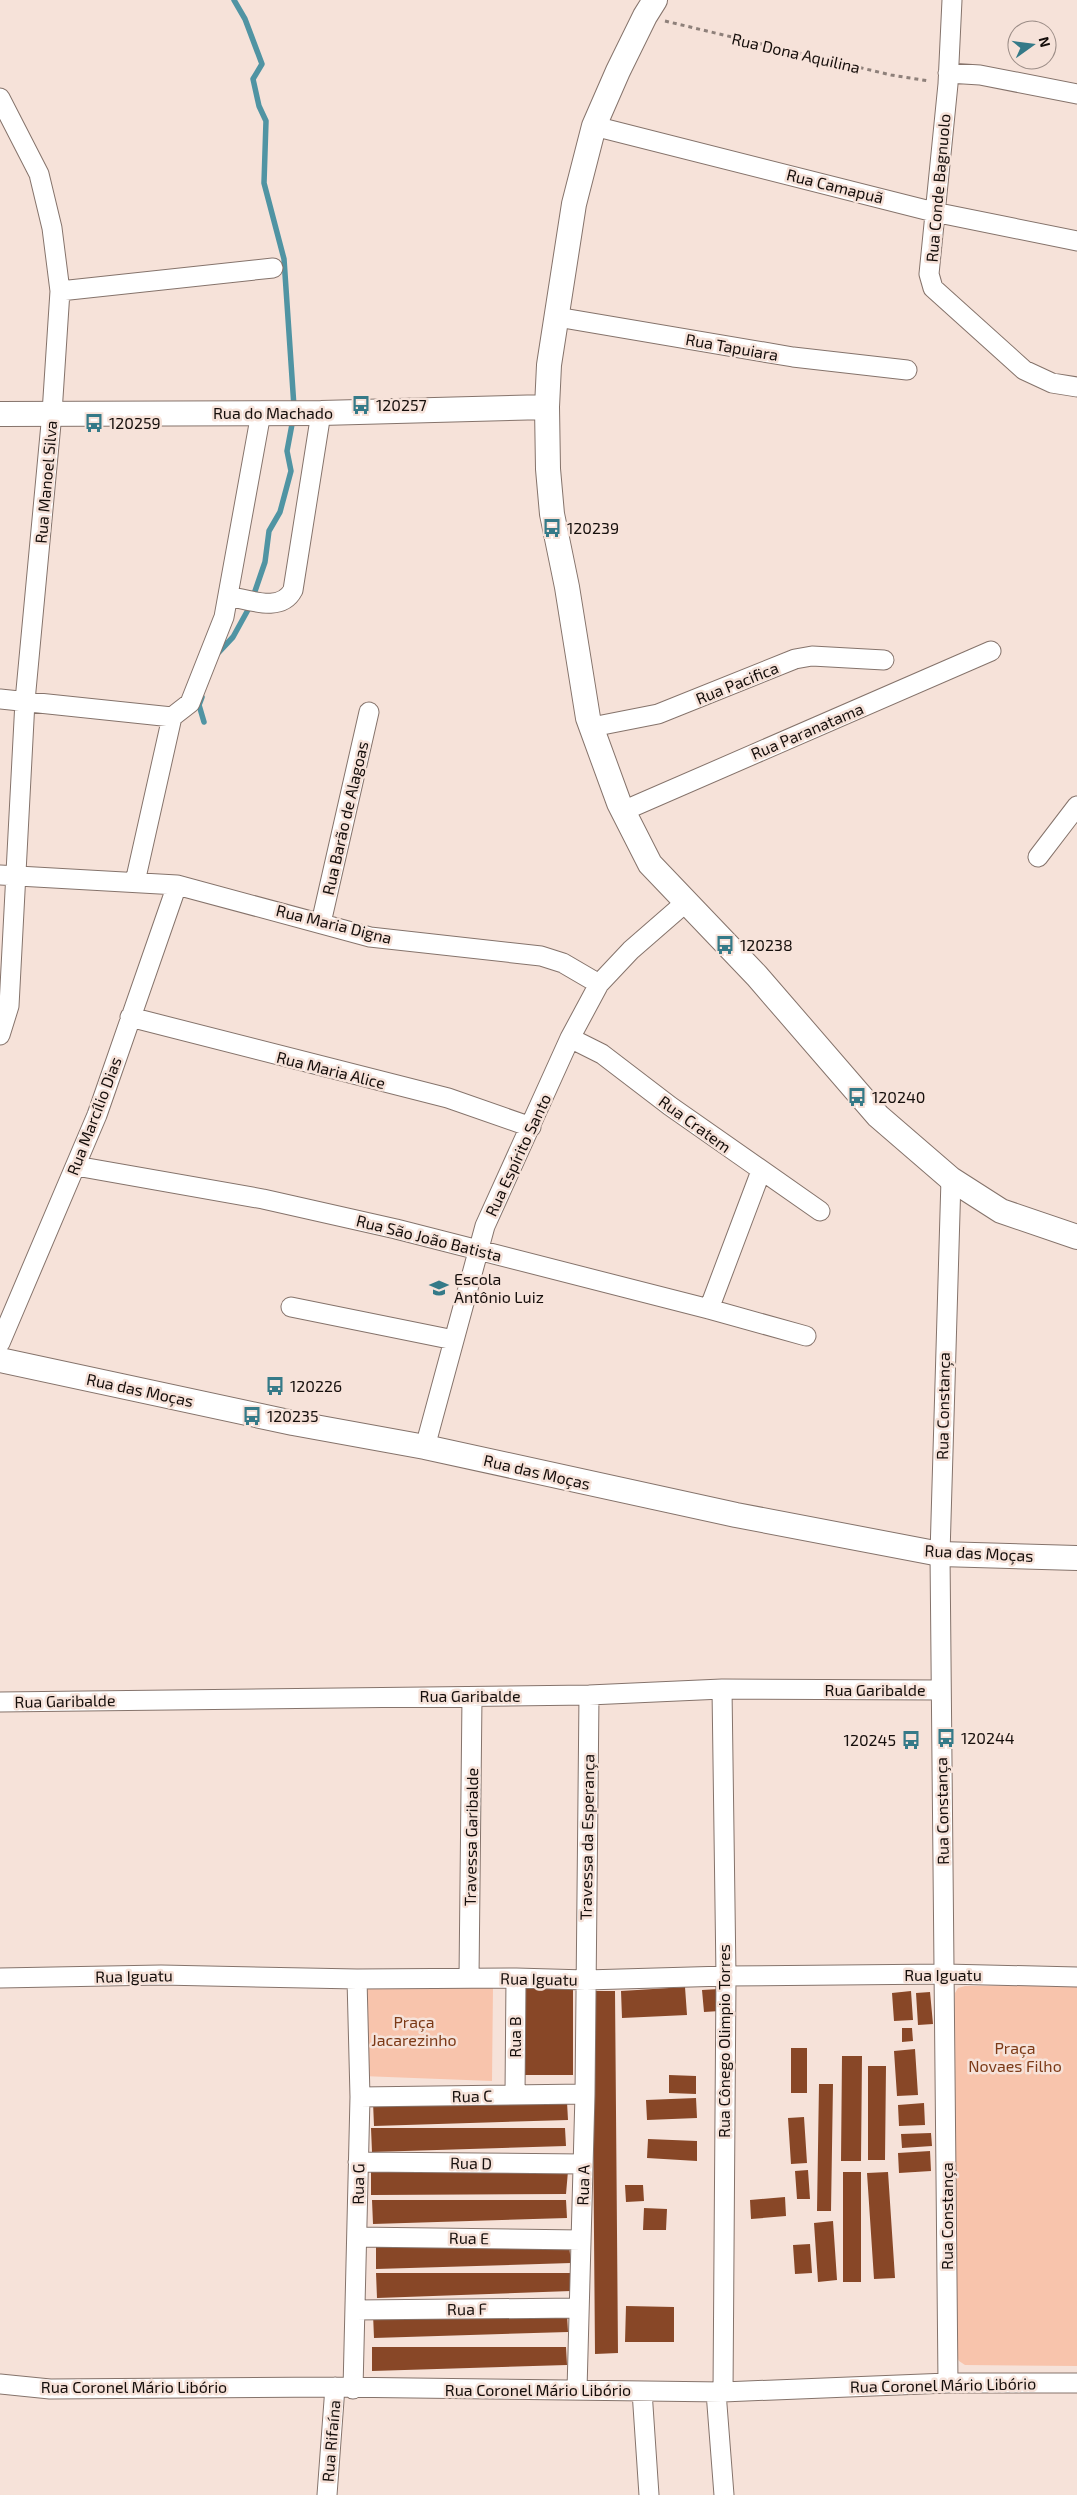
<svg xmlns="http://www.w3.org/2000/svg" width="1077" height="2495" font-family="'Exo 2',sans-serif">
<rect width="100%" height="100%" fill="#f6e2d9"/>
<path fill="#f8c4ac" d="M362 1984 493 1986 492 2081 362 2076Z
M1077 1985V2366L965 2365 959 2361 956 2355 955 1993 958 1988 965 1986Z"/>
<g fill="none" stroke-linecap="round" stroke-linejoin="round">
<path stroke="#5094a3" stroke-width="5.5" d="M234 0 245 19 262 64 253 79 259 106 266 121 264 183 284 259 294 407
M254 594 265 562 269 531 280 512 291 471 287 451 293 419
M219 652 233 637 249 608
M202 697 199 705 204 722"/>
</g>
<path fill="#884727" d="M524 1986 573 1987V2075H524Z
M685 1987 687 2015 622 2018 621 1991Z
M719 1989 720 2011 704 2012 702 1990Z
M592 1991H615L618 2353 595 2354Z
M911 1991 913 2020 894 2021 892 1993Z
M930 1992 933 2024 918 2025 916 1993Z
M902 2028H912L913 2041 902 2042Z
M791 2048H807V2093H791Z
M915 2049 918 2095 897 2096 894 2051Z
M842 2056H862L861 2161H841Z
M868 2066H886L885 2160H868Z
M669 2075 696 2076V2094L669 2093Z
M819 2084H833L831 2211H817Z
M696 2098 697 2118 647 2120 646 2100Z
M373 2102H567L568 2120 374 2126Z
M924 2103 925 2125 899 2126 898 2105Z
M804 2117 807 2163 791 2164 788 2118Z
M371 2128H565L566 2146 372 2152Z
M931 2133 932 2146 902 2148 901 2134Z
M648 2139 697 2141V2161L647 2158Z
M930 2151 931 2171 899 2173 898 2153Z
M371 2168 568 2171 566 2194 371 2195Z
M808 2170 810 2199H797L795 2171Z
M843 2172H861V2282H843Z
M888 2172 895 2278 874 2279 867 2173Z
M625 2185H643L644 2201 626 2202Z
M785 2197 786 2216 751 2219 750 2200Z
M372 2200H566L567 2218 373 2224Z
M644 2208 667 2209 666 2230H643Z
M833 2221 837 2280 818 2282 814 2223Z
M810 2244 812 2273 795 2274 793 2245Z
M376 2245H569L571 2263 376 2269Z
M376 2273H570L571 2291 377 2298Z
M626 2306 674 2307V2342H625Z
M373 2314H567L568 2332 374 2338Z
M372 2347H566L567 2365 372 2371Z"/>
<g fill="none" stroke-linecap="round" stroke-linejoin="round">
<g stroke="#85736b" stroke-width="21">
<path id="minor" d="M952 0 948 84 929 274 933 288 1024 370 1052 383 1077 387
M948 73 980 75 1077 94
M0 98 39 174 52 228 60 291 52 413 25 701 9 1006 0 1035
M594 126 934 212 1077 241
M60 291 273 268
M557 317 793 357 907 370
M228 596C250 600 281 613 293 590L321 413
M0 699 172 717
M172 717 190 703 224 617 261 413
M592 727 658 714 795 659 812 656 884 660
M623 811 991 651
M1038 857 1077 806
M0 875 177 885 370 937 541 956 563 963 599 984
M135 882 172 717
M321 923 369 712
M130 1017 448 1098 531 1127
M570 1038 602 1054 670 1106 820 1211
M76 1166 263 1199 396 1229 709 1309 806 1336
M291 1307 454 1340
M709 1309 761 1171
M0 1343 97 1115 177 885
M425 1447 485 1226 570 1038 599 984 631 950 685 903
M722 1689 726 1976 723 2392
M0 1702 589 1695 722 1689 940 1690
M0 1978 161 1975 357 1979 516 1978 586 1980 726 1976 945 1974 1077 1977
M469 1978 472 1697
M515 2095 516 1978
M360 2097 585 2094
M358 2162 583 2164
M357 2237 581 2240
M355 2310 579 2308
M948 2383 940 1554 951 1179
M0 2384 50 2389 335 2387 723 2392 948 2383H1077
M353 2389 360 2097 357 1979
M577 2390 585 2094 589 1695
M642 2391 649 2495
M716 2392 724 2495
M327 2495 335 2387"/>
</g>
<g stroke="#85736b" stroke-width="26">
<path id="tertiary" d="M655 0 645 16 618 71 594 126 574 204 549 365 547 407 548 469 552 514 567 587 588 718 619 803 650 864 757 976 878 1116 951 1179 1001 1211 1077 1237
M0 414 321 413 547 407
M0 1360 293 1423 425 1447 736 1515 940 1554 1077 1558"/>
</g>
<path stroke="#8e807a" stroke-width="3" stroke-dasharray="4 4" stroke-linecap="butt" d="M665 21 891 75 929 81"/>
<use href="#minor" stroke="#fff" stroke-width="19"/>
<use href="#tertiary" stroke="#fff" stroke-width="24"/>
</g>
<defs>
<g id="bus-bare" transform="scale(1.5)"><path d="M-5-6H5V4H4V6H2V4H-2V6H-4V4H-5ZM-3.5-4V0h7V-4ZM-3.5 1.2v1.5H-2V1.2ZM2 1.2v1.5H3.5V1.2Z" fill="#357a88" stroke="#f6e2d9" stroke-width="2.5" paint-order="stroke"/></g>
<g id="school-bare" transform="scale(1.5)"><path d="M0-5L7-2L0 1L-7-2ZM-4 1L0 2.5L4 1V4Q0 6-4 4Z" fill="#357a88" stroke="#f6e2d9" stroke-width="2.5" paint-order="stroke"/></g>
</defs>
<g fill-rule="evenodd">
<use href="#bus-bare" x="361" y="405"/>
<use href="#bus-bare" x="94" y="423"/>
<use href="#bus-bare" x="552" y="528"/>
<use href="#bus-bare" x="725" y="945"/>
<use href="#bus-bare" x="857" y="1097"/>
<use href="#school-bare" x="439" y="1288"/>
<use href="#bus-bare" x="275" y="1386"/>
<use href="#bus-bare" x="252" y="1416"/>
<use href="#bus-bare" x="946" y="1738"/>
<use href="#bus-bare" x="911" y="1740"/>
</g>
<g text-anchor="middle" stroke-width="5" stroke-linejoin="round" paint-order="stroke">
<g font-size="16" fill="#150e0b" stroke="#f6e2d9">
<text transform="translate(796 53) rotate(13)" y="6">Rua Dona Aquilina</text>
<text transform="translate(835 186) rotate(14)" y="6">Rua Camapuã</text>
<text transform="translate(938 188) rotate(-85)" y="6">Rua Conde Bagnuolo</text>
<text transform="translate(732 347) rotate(10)" y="6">Rua Tapuiara</text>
<text x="273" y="419">Rua do Machado</text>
<text transform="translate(46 482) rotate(-85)" y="6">Rua Manoel Silva</text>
<text transform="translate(737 683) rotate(-22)" y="6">Rua Pacifica</text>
<text transform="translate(807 731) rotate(-23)" y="6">Rua Paranatama</text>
<text transform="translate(345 818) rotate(-77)" y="6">Rua Barão de Alagoas</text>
<text transform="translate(334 924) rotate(14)" y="6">Rua Maria Digna</text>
<text transform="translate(331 1070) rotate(14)" y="6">Rua Maria Alice</text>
<text transform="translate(94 1116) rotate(-69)" y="6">Rua Marcílio Dias</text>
<text transform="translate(695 1124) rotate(36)" y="6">Rua Cratem</text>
<text transform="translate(518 1155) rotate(-65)" y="6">Rua Espírito Santo</text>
<text transform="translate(429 1238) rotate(14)" y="6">Rua São João Batista</text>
<text transform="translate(140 1390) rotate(12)" y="6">Rua das Moças</text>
<text transform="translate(943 1406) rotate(-89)" y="6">Rua Constança</text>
<text transform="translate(537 1472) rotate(13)" y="6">Rua das Moças</text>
<text transform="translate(979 1553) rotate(3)" y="6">Rua das Moças</text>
<text x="875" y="1696">Rua Garibalde</text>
<text x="470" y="1702">Rua Garibalde</text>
<text transform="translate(65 1701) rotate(-1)" y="6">Rua Garibalde</text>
<text transform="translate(942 1811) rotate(-91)" y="6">Rua Constança</text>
<text transform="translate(471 1837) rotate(-89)" y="6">Travessa Garibalde</text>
<text transform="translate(587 1837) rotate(-89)" y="6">Travessa da Esperança</text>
<text x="943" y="1981">Rua Iguatu</text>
<text transform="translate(134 1976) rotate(-1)" y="6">Rua Iguatu</text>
<text transform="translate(539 1979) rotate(1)" y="6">Rua Iguatu</text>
<text transform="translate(515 2037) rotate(-90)" y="6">Rua B</text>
<text transform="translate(724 2041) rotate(-90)" y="6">Rua Cônego Olimpio Torres</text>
<text transform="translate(472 2096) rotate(-1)" y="6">Rua C</text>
<text transform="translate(471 2163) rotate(1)" y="6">Rua D</text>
<text transform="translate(358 2184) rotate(-89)" y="6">Rua G</text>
<text transform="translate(583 2185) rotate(-88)" y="6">Rua A</text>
<text transform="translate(947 2216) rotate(-90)" y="6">Rua Constança</text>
<text transform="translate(469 2238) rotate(1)" y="6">Rua E</text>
<text transform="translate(467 2309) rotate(-1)" y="6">Rua F</text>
<text transform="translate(943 2385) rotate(-1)" y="6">Rua Coronel Mário Libório</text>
<text x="134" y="2393">Rua Coronel Mário Libório</text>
<text x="538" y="2396">Rua Coronel Mário Libório</text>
<text transform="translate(331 2441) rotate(-85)" y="6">Rua Rifaína</text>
</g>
<g font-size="16" fill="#150e0b" stroke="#f6e2d9" text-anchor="start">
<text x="376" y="411">120257</text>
<text x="109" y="429">120259</text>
<text x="567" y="534">120239</text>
<text x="740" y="951">120238</text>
<text x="872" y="1103">120240</text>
<text x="454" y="1285">Escola<tspan x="454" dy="18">Antônio Luiz</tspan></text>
<text x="290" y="1392">120226</text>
<text x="267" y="1422">120235</text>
<text x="961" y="1744">120244</text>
<text x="896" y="1746" text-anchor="end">120245</text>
</g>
<g font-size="16" fill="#7c3a17" stroke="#f6e2d9">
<text x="414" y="2028">Praça<tspan x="414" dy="18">Jacarezinho</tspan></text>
<text x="1015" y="2054">Praça<tspan x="1015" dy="18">Novaes Filho</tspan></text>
</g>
</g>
<g transform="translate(1032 45) rotate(76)"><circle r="24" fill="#f6e2d9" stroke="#9c8d87"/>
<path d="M0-4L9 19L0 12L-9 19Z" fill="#357a88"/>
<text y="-8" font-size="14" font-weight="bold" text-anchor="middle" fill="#150e0b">N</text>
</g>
</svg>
